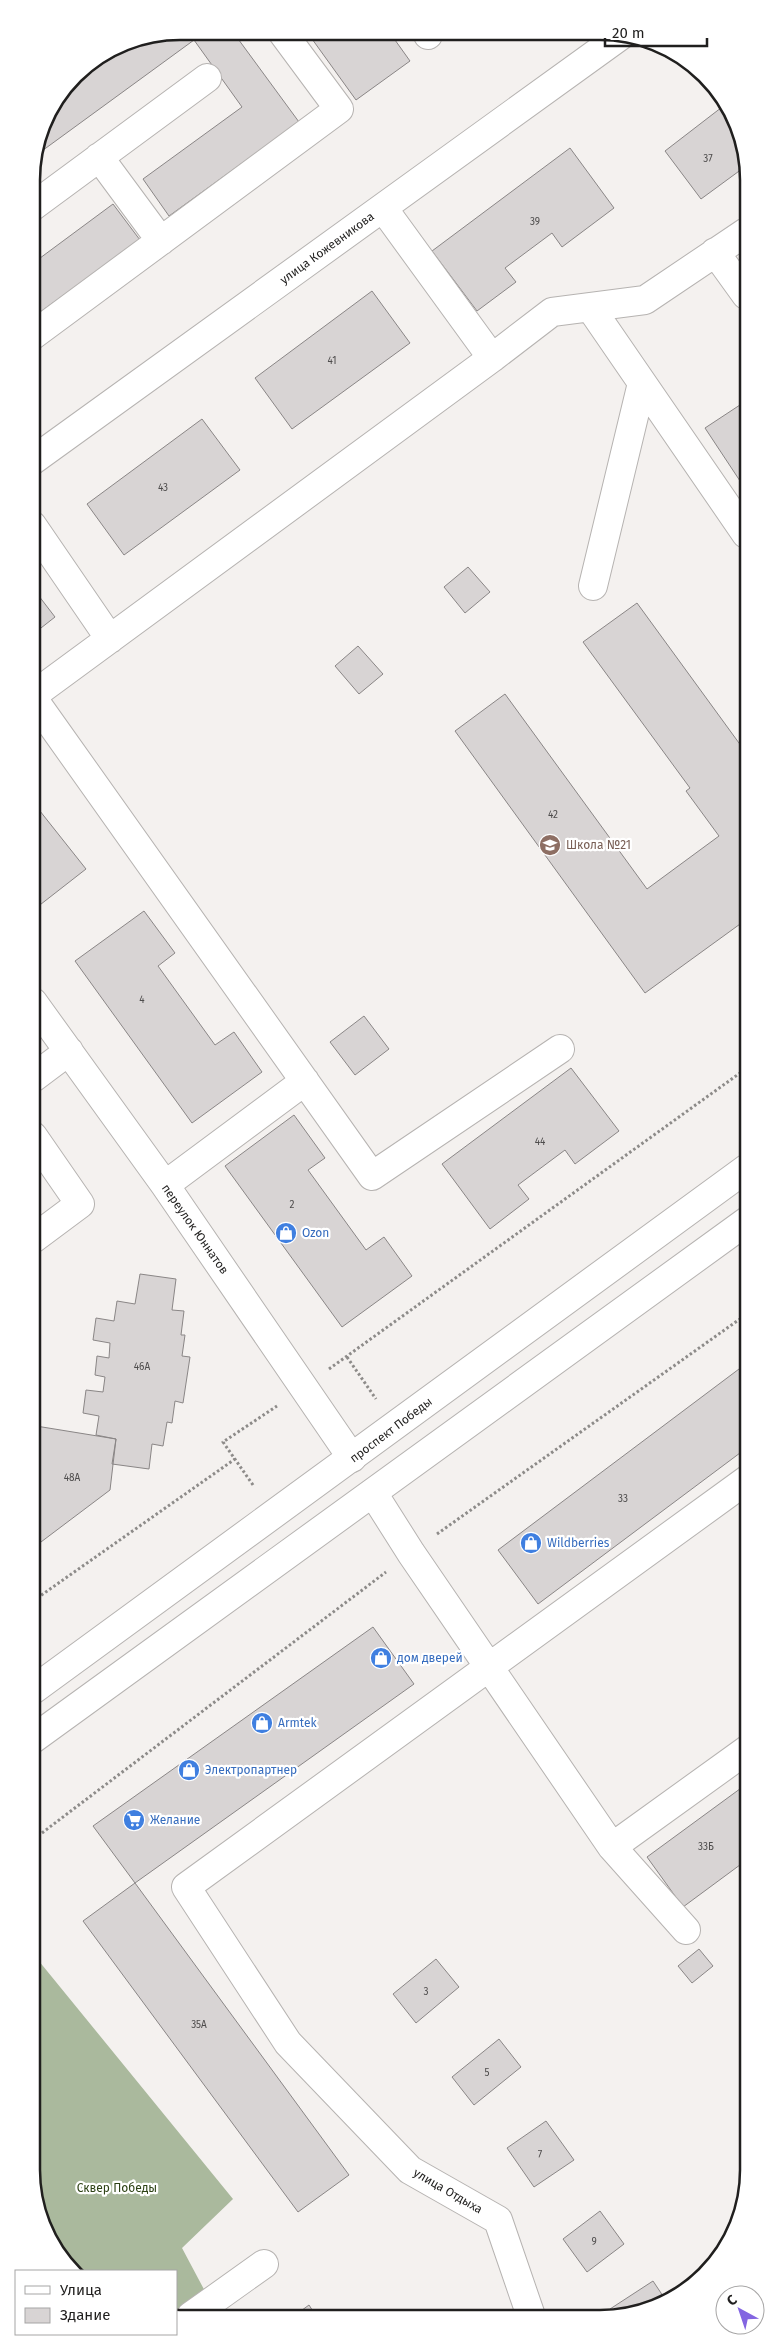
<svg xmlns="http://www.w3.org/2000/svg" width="780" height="2350" font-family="'Fira Sans',sans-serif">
<rect width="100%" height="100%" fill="#f4f1ef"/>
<path fill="#aab99d" d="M34 1955 233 2199 182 2248 207 2295 176 2315V2271H72L47 2236 34 2199Z"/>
<path fill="#d8d4d4" stroke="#8a8686" d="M180 31 233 32 299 122 169 216 143 179 242 107 194 40 35 156 46 114 82 68 123 42Z
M307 32 390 33 410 61 356 100Z
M726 104 733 114 746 151V166L701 199 665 151Z
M570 148 614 208 562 247 552 233 505 268 516 282 477 311 432 251Z
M113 204 140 240 32 318V264Z
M372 291 410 343 292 429 255 378Z
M746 401V490L705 428Z
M202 419 240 470 124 555 87 504Z
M468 567 490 592 465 613 444 587Z
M32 587 55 617 32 635Z
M637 603 747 754V919L645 993 455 731 505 694 647 889 719 836 686 791 690 788 583 642Z
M358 646 383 674 359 694 335 666Z
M32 801 86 869 36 908 32 904Z
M144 911 175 953 158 966 215 1045 234 1032 262 1072 192 1123 75 961Z
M364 1016 389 1049 355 1075 330 1042Z
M571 1068 619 1131 575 1164 565 1150 518 1185 529 1199 490 1229 442 1164Z
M294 1115 325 1158 308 1170 366 1250 384 1237 412 1276 342 1327 225 1166Z
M140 1274 176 1279 172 1310 184 1311 181 1335H185L182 1356 190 1357 183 1403 175 1401 172 1423 167 1422 163 1446 152 1444 149 1469 112 1464 116 1439 96 1435 99 1416 83 1413 86 1390 103 1392 105 1377 95 1375 97 1356 109 1358 110 1343 93 1340 96 1318 114 1321 117 1301 135 1304Z
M747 1363 748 1447 538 1604 498 1550Z
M36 1426 116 1439 110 1490 33 1548V1427Z
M373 1627 414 1684 135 1883 93 1826Z
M748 1783V1859L683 1907 647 1857Z
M135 1883 349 2175 298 2212 83 1921Z
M699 1949 713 1966 692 1983 678 1966Z
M436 1959 459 1987 416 2023 393 1994Z
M499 2039 521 2067 474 2105 452 2077Z
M546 2121 574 2160 534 2187 507 2148Z
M600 2211 624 2244 587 2272 563 2239Z
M653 2281 667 2302 629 2316H615L610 2309Z
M309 2305 316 2316H294Z"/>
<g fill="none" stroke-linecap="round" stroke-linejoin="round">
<g stroke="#b6b3b1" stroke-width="30">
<path id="minor" d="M427 33 428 35
M99 157 161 241
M32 207 207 78
M715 252 746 295
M590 307 746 534
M32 336 339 109 282 32
M492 358 552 312 645 300 746 232
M32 461 623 34
M32 525 110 639
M593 586 642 383
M32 696 492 358 383 208
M32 697 372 1176 560 1049
M33 1002 165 1185 352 1458
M33 1078 69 1051
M33 1136 80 1204 33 1239
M165 1185 305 1081
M373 1493 411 1553 612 1847 686 1930
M612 1847 748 1749
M191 2316 264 2264
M531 2316 498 2220 410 2170 288 2043 186 1887 748 1479"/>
</g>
<g stroke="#b6b3b1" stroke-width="30">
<path id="major" d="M33 1690 747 1168
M33 1739 747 1221"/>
</g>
<path stroke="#8d8b89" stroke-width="3" stroke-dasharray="2.5 2.5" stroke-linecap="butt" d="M347 1357 376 1399
M329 1369 747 1068
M253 1485 223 1442 277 1406
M437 1534 747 1314
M33 1601 235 1459
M34 1839 386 1572"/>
<use href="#minor" stroke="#fff" stroke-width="28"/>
<use href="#major" stroke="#fff" stroke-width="28"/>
</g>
<defs>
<g id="school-disc" transform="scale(1.125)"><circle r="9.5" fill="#8d6e63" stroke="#fff"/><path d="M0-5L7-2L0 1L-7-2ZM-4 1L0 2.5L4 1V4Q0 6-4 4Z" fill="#fff"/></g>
<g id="shop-disc" transform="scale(1.125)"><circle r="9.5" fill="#3f7fe0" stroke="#fff"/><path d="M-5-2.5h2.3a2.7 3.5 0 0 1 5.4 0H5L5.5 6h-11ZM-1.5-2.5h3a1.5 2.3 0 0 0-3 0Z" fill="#fff"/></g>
<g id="supermarket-disc" transform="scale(1.125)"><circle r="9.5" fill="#3f7fe0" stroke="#fff"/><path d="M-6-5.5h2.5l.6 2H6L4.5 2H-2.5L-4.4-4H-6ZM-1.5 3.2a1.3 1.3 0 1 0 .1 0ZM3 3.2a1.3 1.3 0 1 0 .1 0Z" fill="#fff"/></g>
</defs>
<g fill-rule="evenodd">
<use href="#school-disc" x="550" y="845"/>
<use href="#shop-disc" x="286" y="1233"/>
<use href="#shop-disc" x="531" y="1543"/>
<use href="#shop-disc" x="381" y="1658"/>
<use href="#shop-disc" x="262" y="1723"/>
<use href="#shop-disc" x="189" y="1770"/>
<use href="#supermarket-disc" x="134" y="1820"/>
</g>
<g text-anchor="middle" stroke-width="4.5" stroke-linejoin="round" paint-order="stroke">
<g font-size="10" fill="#4e4c4c">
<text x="708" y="162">37</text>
<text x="535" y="225">39</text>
<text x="332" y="364">41</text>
<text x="163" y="491">43</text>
<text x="553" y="818">42</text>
<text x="142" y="1003">4</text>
<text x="540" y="1145">44</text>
<text x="292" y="1208">2</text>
<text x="142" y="1370">46А</text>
<text x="72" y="1481">48А</text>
<text x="623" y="1502">33</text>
<text x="706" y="1850">33Б</text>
<text x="426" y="1995">3</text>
<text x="199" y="2028">35А</text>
<text x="487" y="2076">5</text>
<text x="540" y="2158">7</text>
<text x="594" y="2245">9</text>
</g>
<g font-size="12" fill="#201f1e" stroke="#fff">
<text transform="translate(327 248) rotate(-36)" y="4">улица Кожевникова</text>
<text transform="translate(195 1229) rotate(55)" y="4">переулок Юннатов</text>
<text transform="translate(391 1430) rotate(-37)" y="4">проспект Победы</text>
<text transform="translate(448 2191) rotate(30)" y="4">улица Отдыха</text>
</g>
<g font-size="12" fill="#785e54" stroke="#fff" text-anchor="start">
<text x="566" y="849">Школа №21</text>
</g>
<g font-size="12" fill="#366cbe" stroke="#fff" text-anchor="start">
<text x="302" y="1237">Ozon</text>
<text x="547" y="1547">Wildberries</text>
<text x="397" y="1662">дом дверей</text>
<text x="278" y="1727">Armtek</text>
<text x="205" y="1774">Электропартнер</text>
<text x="150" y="1824">Желание</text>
</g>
<g font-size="12" fill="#2d4215" stroke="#fff">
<text x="117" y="2192">Сквер Победы</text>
</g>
</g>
<path d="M0 0H780V2350H0ZM180 40H600A140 140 0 0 1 740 180V2170A140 140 0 0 1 600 2310H180A140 140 0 0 1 40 2170V180A140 140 0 0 1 180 40Z" fill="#fff" fill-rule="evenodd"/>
<path fill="none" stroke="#201f1e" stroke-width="2.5" d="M180 40H600A140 140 0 0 1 740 180V2170A140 140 0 0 1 600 2310H180A140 140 0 0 1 40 2170V180A140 140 0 0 1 180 40Z"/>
<rect x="15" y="2270" width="162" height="65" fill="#ffffff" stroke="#a6a5a5"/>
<rect x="25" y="2286" width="25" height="8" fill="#ffffff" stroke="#a6a5a5"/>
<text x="60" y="2295" font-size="15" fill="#201f1e">Улица</text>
<rect x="25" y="2308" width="25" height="15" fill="#d8d4d4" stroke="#a6a5a5"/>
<text x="60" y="2320" font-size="15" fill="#201f1e">Здание</text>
<g transform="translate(740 2310) rotate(320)"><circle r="24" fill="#ffffff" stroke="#a6a5a5"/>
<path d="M0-4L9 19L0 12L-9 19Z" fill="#8365e1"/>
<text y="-8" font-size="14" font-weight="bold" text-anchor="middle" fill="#201f1e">С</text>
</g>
<path d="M605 38v8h102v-8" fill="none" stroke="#201f1e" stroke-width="2.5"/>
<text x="612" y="38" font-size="15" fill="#201f1e" stroke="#ffffff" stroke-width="4" paint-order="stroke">20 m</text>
</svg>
